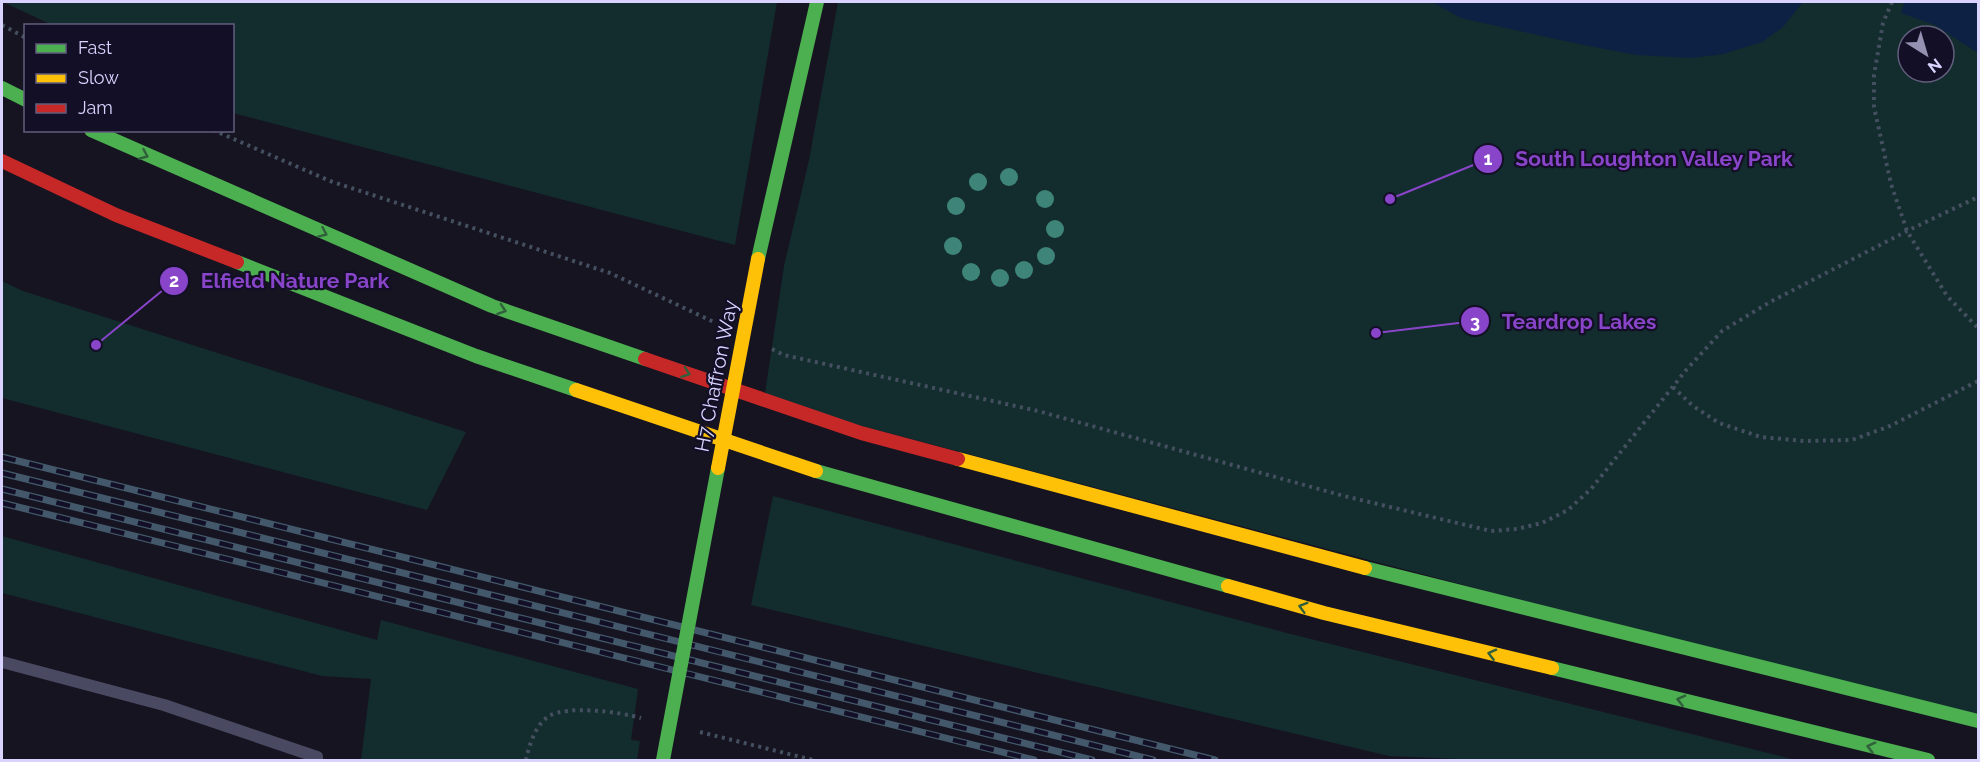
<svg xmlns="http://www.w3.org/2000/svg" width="1980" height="762" font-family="Raleway,sans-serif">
<rect width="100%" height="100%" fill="#161421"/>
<path fill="#132c2d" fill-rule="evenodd" d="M3 2H777L735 245 233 113 232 26 52 25Z
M838 2H1978V721L764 400 784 266 809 160ZM1908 36H1944V72H1908Z
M2 281 23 291 466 432 427 510 2 398Z
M773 496 1287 633 1796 760H1484L1389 756 751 605Z
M2 536 377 640 381 620 638 689 631 740 640 741 637 760H361L371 679 322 676 2 593Z"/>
<path fill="#0d2144" d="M1432 2H1803L1783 27 1762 42 1723 54 1692 58 1636 55 1574 43 1461 18Z
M1905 2H1978V53L1935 25 1901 13Z"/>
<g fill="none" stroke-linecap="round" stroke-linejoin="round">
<path stroke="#44505f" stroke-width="4" stroke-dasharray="3 4.5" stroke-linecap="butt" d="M1892 2 1883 23 1874 75V107L1891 184 1907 231 1947 296 1978 328
M2 25 26 38
M213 130 330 181 610 273 716 323
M772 349 784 355 1038 411 1344 496 1491 531 1517 529 1542 523 1568 510 1591 489 1687 369 1722 331 1770 302 1907 231 1978 197
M1673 387 1693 406 1719 423 1761 437 1804 441 1852 440 1890 426 1978 381
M700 732 813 760
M526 760C529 746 535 725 549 716 568 705 620 712 641 718"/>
<path stroke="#4a4962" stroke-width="12" d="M2 662 164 705 317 757V760"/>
<path stroke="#4caf50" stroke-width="14" d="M2 88 26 100
M91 130 492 306 645 359
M758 259 817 2
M237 262 476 356 576 390
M816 471 1228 586
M1365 568 1978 721
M1552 668 1928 760"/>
<path stroke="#ffc107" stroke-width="14" d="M576 390 816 471
M958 459 1365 568
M1228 586 1324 613 1552 668"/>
<path stroke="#c62828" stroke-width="14" d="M2 161 116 215 237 262
M645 359 861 433 958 459"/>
<g stroke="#43596b" stroke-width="7">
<path id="rail" d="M2 457 1215 760
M2 473 1153 760
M2 489 1092 760
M2 503 1034 760"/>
</g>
<use href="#rail" stroke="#130f26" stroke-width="4.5" stroke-dasharray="14" stroke-linecap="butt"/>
<path stroke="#4caf50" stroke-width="14" d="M663 760 718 468"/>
<path stroke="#ffc107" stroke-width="14" d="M718 468 758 259"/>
</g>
<g fill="#3e8478">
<circle cx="1009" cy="177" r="9"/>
<circle cx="978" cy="182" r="9"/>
<circle cx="1045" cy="199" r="9"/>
<circle cx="956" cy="206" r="9"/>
<circle cx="1055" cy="229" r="9"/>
<circle cx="953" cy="246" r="9"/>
<circle cx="1046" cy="256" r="9"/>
<circle cx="1024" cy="270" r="9"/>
<circle cx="971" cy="272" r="9"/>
<circle cx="1000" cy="278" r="9"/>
</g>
<defs><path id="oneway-chevron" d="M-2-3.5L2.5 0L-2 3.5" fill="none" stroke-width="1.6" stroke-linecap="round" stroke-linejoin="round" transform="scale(1.5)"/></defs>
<g stroke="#305f3b">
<use href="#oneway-chevron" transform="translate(144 155) rotate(24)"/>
<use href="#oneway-chevron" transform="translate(323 233) rotate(24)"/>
<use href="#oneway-chevron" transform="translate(502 310) rotate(19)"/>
<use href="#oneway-chevron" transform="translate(686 373) rotate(19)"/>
<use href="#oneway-chevron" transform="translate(1303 607) rotate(-164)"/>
<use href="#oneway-chevron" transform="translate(1492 654) rotate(-166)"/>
<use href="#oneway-chevron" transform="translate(1681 700) rotate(-166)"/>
<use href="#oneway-chevron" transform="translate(1871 747) rotate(-166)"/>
</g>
<g text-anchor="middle" stroke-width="4.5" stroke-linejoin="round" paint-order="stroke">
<g font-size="20" fill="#d9d4ff" stroke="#130f26">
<text transform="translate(716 376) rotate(-79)" y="7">H7 Chaffron Way</text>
</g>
</g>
<path fill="none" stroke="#8945c9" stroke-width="2" d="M1390 199L1488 159M96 345L174 281M1376 333L1475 321"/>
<g fill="#8945c9" stroke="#130f26" stroke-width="2">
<circle cx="1390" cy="199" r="6"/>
<circle cx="96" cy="345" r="6"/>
<circle cx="1376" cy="333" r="6"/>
<circle cx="1488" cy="159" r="15"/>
<circle cx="174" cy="281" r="15"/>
<circle cx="1475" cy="321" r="15"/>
</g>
<g font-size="18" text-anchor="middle" font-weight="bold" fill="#fff">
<text x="1488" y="165">1</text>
<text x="174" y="287">2</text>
<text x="1475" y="328">3</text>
</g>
<g font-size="21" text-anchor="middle" font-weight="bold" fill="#8945c9" stroke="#130f26" stroke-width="4.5" stroke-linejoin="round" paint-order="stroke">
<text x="1654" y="166">South Loughton Valley Park</text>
<text x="295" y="288">Elfield Nature Park</text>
<text x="1579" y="329">Teardrop Lakes</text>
</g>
<rect width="1980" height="762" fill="none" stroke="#d9d4ff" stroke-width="6"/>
<rect x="24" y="24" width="210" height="108" fill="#130f26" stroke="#625e7d" stroke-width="1.5"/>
<rect x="36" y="44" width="30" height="9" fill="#4caf50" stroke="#625e7d" stroke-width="1.5"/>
<text x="78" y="54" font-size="18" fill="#d9d4ff">Fast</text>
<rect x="36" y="74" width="30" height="9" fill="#ffc107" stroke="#625e7d" stroke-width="1.5"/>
<text x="78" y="84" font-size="18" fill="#d9d4ff">Slow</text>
<rect x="36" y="104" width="30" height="9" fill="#c62828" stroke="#625e7d" stroke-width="1.5"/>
<text x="78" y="114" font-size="18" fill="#d9d4ff">Jam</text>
<g transform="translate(1926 54) rotate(143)"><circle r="28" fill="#130f26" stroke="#625e7d" stroke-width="1.5"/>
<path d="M0-4.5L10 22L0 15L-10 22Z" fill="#9591b1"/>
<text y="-9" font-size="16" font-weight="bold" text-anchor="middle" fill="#d9d4ff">N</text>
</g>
</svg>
